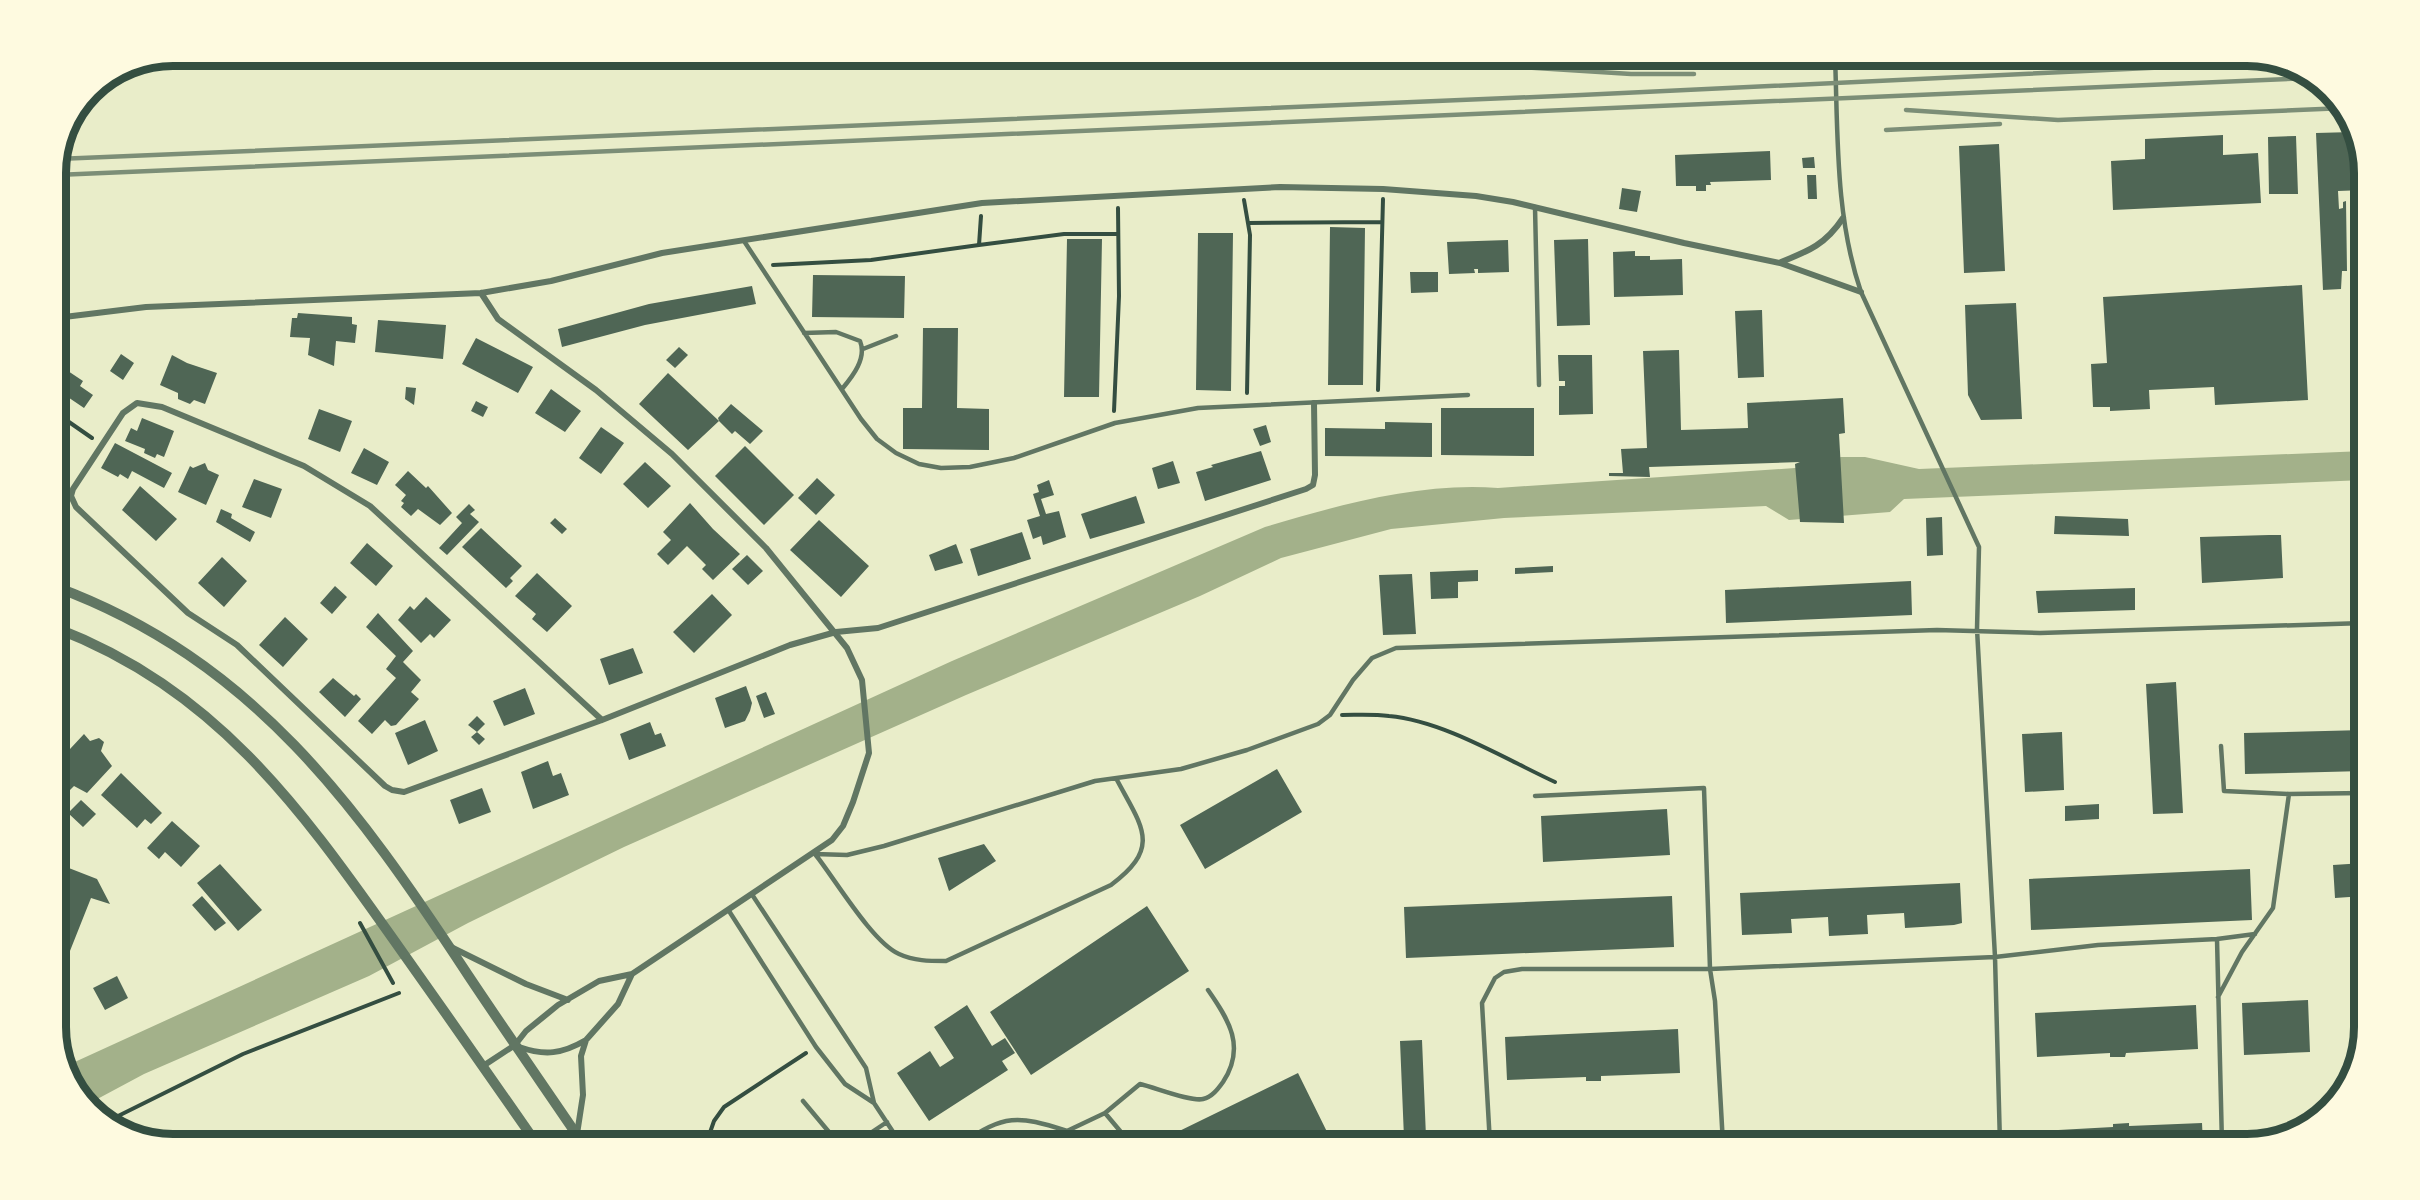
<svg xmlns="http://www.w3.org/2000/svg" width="2420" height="1200" font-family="'Source Serif 4',serif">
<rect width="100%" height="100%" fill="#e9edc9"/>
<path fill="#a3b18a" d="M2364 451V480L1904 499 1890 512 1789 520 1766 506 1504 518 1391 529 1281 558 1200 596 966 695 624 847 468 923 369 976 144 1074 88 1104 75 1093 66 1066 952 661 1265 527C1339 505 1420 482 1498 488L1795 468 1841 457H1865L1919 469Z"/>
<path fill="#4f6655" d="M2353 132 2364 165V190L2338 191 2339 209 2343 208V202L2346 201 2347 271H2342L2341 289 2323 290 2316 133Z
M2223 135V155L2258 153 2261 203 2113 210 2111 161 2145 159V139Z
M2296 136 2298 194H2269L2268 137Z
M1999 144 2005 271 1964 273 1959 146Z
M1770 151 1771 180 1710 182 1711 185H1706V191H1696V186H1676L1675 155Z
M1814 157 1815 168H1803L1802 158Z
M1807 175H1816L1817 199H1808Z
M1622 188 1641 191 1637 212 1619 209Z
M1330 227 1365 228 1363 385H1328Z
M1198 233H1233L1231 391 1196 390Z
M1067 239H1102L1099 397H1064Z
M1588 239 1590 325 1557 326 1554 240Z
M1508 240 1509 272 1478 273V269H1474L1475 273 1449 274 1447 242Z
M1635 251V256H1650V260L1682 259 1683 295 1614 297 1613 252Z
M1410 272H1438V292L1411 293Z
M813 275 905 276 904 318 812 317Z
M2302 285 2308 400 2215 405 2214 387 2149 390 2150 409 2110 411V407H2093L2091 364 2107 363 2103 297Z
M752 286 756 304 645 325 562 347 558 329 649 304Z
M2016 303 2022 419 1981 420 1968 395 1965 305Z
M1762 310 1764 377 1738 378 1735 311Z
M298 313 352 317V324L357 325 355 343 336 341 334 366 308 355 310 338 290 337 292 318H297Z
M378 320 446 325 443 359 375 352Z
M923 328H958L957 408 989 409V450L903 449V408H922Z
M476 338 533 367 518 393 462 364Z
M679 347 688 355 675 368 666 360Z
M1679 350 1681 430 1748 428 1747 403 1843 398 1845 433 1839 434 1844 523 1800 522 1795 464 1800 462 1649 467 1650 477 1609 476V473H1623L1621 449 1647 448 1643 351Z
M121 354 134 363 123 380 110 371Z
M172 355 187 363 217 373 205 404 194 400 190 404 178 399V393L160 385Z
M1558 355H1592L1593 414 1559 415V386H1565V381H1559Z
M68 371 83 381 80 386 93 395 84 408 56 389Z
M668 373 719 421 718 418 731 404 763 431 750 444 735 431 732 434 719 421 688 450 639 404Z
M406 387 416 388 414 405 405 399Z
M551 389 581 411 565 432 535 413Z
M476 401 488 407 483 417 471 411Z
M1441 408H1534V456L1441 455Z
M319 409 352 421 340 452 308 439Z
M142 418 174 431 164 457 157 454 155 458 144 453 145 449 125 441 131 428 137 431Z
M1385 422 1432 423V457L1325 456V428L1385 429Z
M1266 425 1271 442 1260 446 1253 429Z
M601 427 624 443 601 474 579 458Z
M115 443 172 473 164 488 132 471 128 479 120 474 118 477 101 468Z
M745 446 794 495 764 525 715 476Z
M364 448 389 462 377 485 351 473Z
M1261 451 1271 480 1205 501 1196 472 1213 467 1211 465Z
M1173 461 1180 483 1158 489 1152 468Z
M645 462 671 486 648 508 623 484Z
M205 463 208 470 219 475 206 505 178 492 190 466 193 468Z
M408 471 426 488 428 486 452 513 440 525 418 509 411 516 401 507 404 503 401 501 406 495 395 485Z
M817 478 835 495 816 515 798 498Z
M254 479 282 489 271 518 242 507Z
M1049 480 1054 495 1041 499 1046 514 1059 511 1066 537 1043 545 1041 536 1033 539 1027 520 1040 516 1033 494 1039 492 1037 485Z
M140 486 177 519 156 541 122 510Z
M1136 496 1145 523 1090 539 1081 514Z
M690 503 713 529 740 554 713 580 702 569 706 565 687 546 668 565 657 554 671 540 663 532Z
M469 504 475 510 470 514 479 522 447 555 439 548 462 523 456 517Z
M221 509 232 514 231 518 255 532 250 542 216 522Z
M2055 516 2128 519 2129 536 2054 534Z
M1942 517 1943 555 1927 556 1926 518Z
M555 518 567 529 562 534 550 523Z
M819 520 869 566 841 597 790 550Z
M481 528 522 566 510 578 513 581 506 588 462 547Z
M1022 532 1031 559 978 576 970 549Z
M2269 535H2281L2283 578 2202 583 2200 537Z
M367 543 393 566 376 586 350 563Z
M956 544 963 563 935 571 929 555Z
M747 555 763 571 748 585 732 569Z
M222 557 247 581 224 607 198 583Z
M1553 566V572L1515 574V568Z
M1478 570V581L1458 582V598L1431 599 1430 572Z
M537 573 572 606 547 632 532 619 536 614 515 596Z
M1412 574 1416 634 1383 635 1379 575Z
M1911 581 1912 615 1726 623 1725 590Z
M335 586 347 597 332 614 320 603Z
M2135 588V610L2038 613 2036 591Z
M712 594 732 615 694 653 673 632Z
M426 597 451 620 434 638 430 634 421 643 398 620 410 606 414 610Z
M378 613 413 651 403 662 421 680 411 692 419 699 396 725 391 726 385 720 372 734 358 721 396 678 386 669 396 656 366 627Z
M285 617 308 639 283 667 259 645Z
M633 648 643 673 609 685 600 659Z
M333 678 354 696 356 694 361 699 345 717 319 692Z
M2176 682 2183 813 2153 814 2146 684Z
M746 686 752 703 750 711 745 721 725 728 715 698Z
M525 688 535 714 504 726 493 701Z
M766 692 775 714 764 718 756 696Z
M56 709 63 716 56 724Z
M477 716 485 724 477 732 485 739 479 745 471 737 477 732 468 725Z
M425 720 438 751 408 765 395 733Z
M650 722 655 735 661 733 666 746 629 760 620 734Z
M2364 730V771L2245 774 2244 733Z
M2062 732 2064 790 2025 792 2022 734Z
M84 734 90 741 99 738 104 742 101 751 112 766 87 793 74 786 70 790H63L56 783V764Z
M548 761 553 776 561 773 569 795 533 809 521 772Z
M1277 769 1302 812 1205 869 1180 825Z
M121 773 162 813 151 824 145 819 137 828 101 795Z
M482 788 491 812 459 824 450 800Z
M81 800 96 814 83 827 68 813Z
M2099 804V819L2065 821V806Z
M1667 809 1670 855 1543 862 1541 816Z
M172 821 200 846 181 867 165 852 159 859 147 848Z
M984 844 996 861 949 891 938 858Z
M56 863 97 879 110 904 91 898 64 966 68 968 61 989 56 987Z
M2364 863V896L2335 898 2333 865Z
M220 864 262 910 238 931 197 883Z
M2250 869 2252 920 2031 930 2029 879Z
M1960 883 1962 923 1954 925 1905 928 1904 913 1867 915 1868 934 1829 936 1828 917 1791 919 1792 933 1742 935 1740 893Z
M202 896 226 923 215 931 192 905Z
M1672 896 1674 947 1406 958 1404 907Z
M1147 906 1189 971 1031 1075 990 1012Z
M117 976 128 998 105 1010 93 988Z
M2308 1000 2310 1052 2244 1055 2242 1003Z
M967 1005 992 1046 1005 1038 1015 1053 1002 1061 1008 1070 929 1121 897 1073 930 1051 940 1067 954 1058 934 1027Z
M2196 1005 2198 1049 2126 1053 2125 1057H2110V1053L2037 1057 2035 1013Z
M1678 1029 1680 1073 1601 1076V1081H1586V1077L1507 1080 1505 1037Z
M1422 1040 1426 1137 1404 1138 1400 1041Z
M1298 1073 1333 1144H1277L1270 1130 1237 1144H1168L1165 1138Z
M2129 1123V1126L2202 1123 2203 1144H2041L2040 1131 2113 1127V1124Z"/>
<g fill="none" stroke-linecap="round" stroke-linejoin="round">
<path stroke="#344e41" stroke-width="4" d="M1244 200 1250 235 1247 393
M1248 223 1382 222
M979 245 1064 234H1118
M773 265 871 260 979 245 981 216
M1378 390 1383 199
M1114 411 1119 296 1118 208
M56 413 92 438
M1342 715C1358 715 1373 714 1389 716 1444 721 1505 759 1555 782
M360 923 393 983
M108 1121 243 1054 399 993
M706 1144 714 1121 724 1107 806 1053"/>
<path stroke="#617663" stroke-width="4.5" d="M1835 56C1838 134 1835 216 1861 292L1979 547 1977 629 1995 957 2000 1144
M1535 207 1539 385
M744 241 861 419 877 439 896 453 919 464 941 468 970 467 1014 458 1115 423 1198 408 1468 395
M804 333 836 332 860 341C867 358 853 376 842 389
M863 349 896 336
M2289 794 2364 793
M1535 796 1704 788 1710 969 1995 957 2098 945 2217 939 2222 1144
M815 854 847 855 884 846 1095 781 1181 769 1247 750 1318 724 1330 715 1353 680 1372 658 1396 648 1937 630 2040 633 2364 623
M815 854C835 879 872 942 899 954 914 961 929 961 946 961L1111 885C1162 847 1142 827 1117 780
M753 896 866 1068 874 1103
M729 911 816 1047 845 1084 874 1103 901 1144
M2217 939 2255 934
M2218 997 2242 952 2273 908 2289 794 2224 791 2221 746
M803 1101 839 1144
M1105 1113 1140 1084C1154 1087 1191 1102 1203 1099 1212 1097 1218 1089 1223 1082 1246 1047 1229 1020 1208 990
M854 1144 887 1122
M961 1144C1005 1114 1017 1115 1067 1131L1105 1113 1131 1144
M1065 1144 1067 1131
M1490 1144 1482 1003 1495 978 1504 972 1522 969H1710L1715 1001 1723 1144"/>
<path stroke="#617663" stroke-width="6" d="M1781 262C1809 251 1826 244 1843 218
M481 293 498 319 596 390 672 454 766 548 847 648 862 680 869 753 853 802 843 826 832 840 632 974 599 981 558 1005 526 1031 515 1045 483 1066
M56 318 146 307 481 293 551 281 662 253 982 203 1280 187 1383 189 1476 196 1513 202 1684 243 1780 263 1861 292
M602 720 370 506 304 466 162 407 137 403 123 413 73 489 71 496 76 507 188 613 237 645 385 786 392 790 404 792 602 720 790 645 836 632 878 628 1306 489 1313 485 1315 475 1314 403
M451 947 526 984 568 1000
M519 1047C545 1056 562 1054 586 1040
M577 1134 583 1095 581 1056 586 1040 618 1004 632 974"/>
<path stroke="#617663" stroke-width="10" d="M56 587C253 660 357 806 468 975 506 1032 545 1088 583 1144
M56 628C214 689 297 803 391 936 440 1005 489 1075 537 1144"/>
<path stroke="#7c8e77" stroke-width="4.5" d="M1346 56 1631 74H1694
M1906 110 2058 120 2345 108
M1886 130 2000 124
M57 159 1581 95 2276 62
M56 175 2311 78"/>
</g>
<path d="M0 0H2420V1200H0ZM173 66H2247A107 107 0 0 1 2354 173V1027A107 107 0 0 1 2247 1134H173A107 107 0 0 1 66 1027V173A107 107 0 0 1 173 66Z" fill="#fefae0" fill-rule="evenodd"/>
<path fill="none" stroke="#344e41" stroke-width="8" d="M173 66H2247A107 107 0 0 1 2354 173V1027A107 107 0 0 1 2247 1134H173A107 107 0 0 1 66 1027V173A107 107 0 0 1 173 66Z"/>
</svg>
